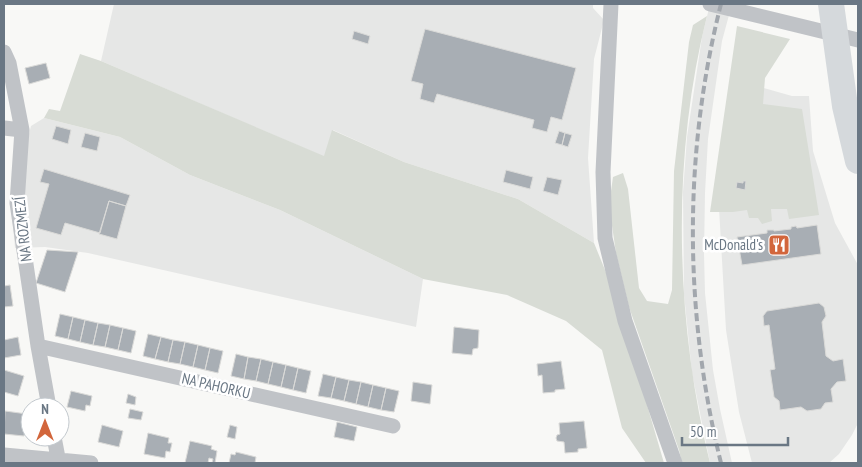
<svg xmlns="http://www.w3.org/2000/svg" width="862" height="467" font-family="'PT Sans Narrow',sans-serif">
<rect width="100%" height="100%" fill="#f8f8f6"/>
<path fill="#e6e7e6" d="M114 4H593V8L604 20 594 59 588 158 594 243 518 199 404 162 333 130 325 157 101 61Z
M710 4H732L722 41 708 139 705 193 704 254 705 293 713 370 720 409 732 463H710L692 373 684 294 683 192 687 137 702 37Z
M742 82 792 96H809L813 151 835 223 858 265V423L852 435 839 454 829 463H752L739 412 726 330 719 208Z
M44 118 120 137 190 175 280 210 423 279 416 327 88 253 45 247 15 248 11 205 31 126Z"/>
<path fill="#d8dcd5" d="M707 16C671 158 675 321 710 463H682L679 450 629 307 616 253 609 205 613 177 623 173 628 189 639 288 647 301 668 304 672 290 674 171 689 42 693 25Z
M737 26 790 39 765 78 763 104 802 109 819 215 789 219 787 209H771L772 221 762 224 758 218H749L747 210 733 212H710Z
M80 54 101 61 324 156 332 130 404 162 518 199 594 243 614 292 664 463H646L622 428 602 350 566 321 507 295 423 279 280 210 190 175 120 137 44 118 49 109 60 111Z"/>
<path fill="#a8aeb4" stroke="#dadad8" d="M425 29 576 68 562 120 551 117 547 132 532 128 534 120 437 94 434 103 420 99 423 84 411 81Z
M354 31 370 36 368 44 352 39Z
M46 63 50 78 29 84 25 68Z
M56 126 71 130 68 144 52 139Z
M559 131 565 133 562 145 555 143Z
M85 133 100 137 97 151 81 147Z
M565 133 572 135 568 147 562 145Z
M44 169 130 195 126 206 109 201 100 233 65 223 61 235 36 228 49 184 40 182Z
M506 170 533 177 530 189 503 182Z
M547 177 562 180 558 195 543 191Z
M743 181H746L745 190 736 188 737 182 743 183Z
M109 201 126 206 117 239 99 234Z
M817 225 821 254 742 265 737 237 767 233V230H774V231L791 229V227L796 226 797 228Z
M47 250 78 252 65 292 36 283Z
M10 285 13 306 4 307V286Z
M819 303 824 307 826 316 822 322 826 356 833 361 843 359 846 381 837 382 831 389 833 402 825 403 821 409 807 411 801 407 780 410 779 401 774 397 770 370 775 369 769 325 764 326 763 316 767 311Z
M60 314 73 317 68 339 55 336Z
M73 317 85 320 80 342 68 339Z
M85 320 98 323 93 345 80 342Z
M98 323 110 325 105 347 93 345Z
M110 325 123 328 118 350 105 347Z
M454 327 479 330 478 348 473 349 472 355 452 353Z
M123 328 136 331 131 353 118 350Z
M148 334 161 337 155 359 143 356Z
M18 337 21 355 4 358V340Z
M161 337 173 340 168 362 155 359Z
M173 340 185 342 180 364 168 362Z
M185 342 198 345 193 367 180 364Z
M198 345 210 348 205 370 193 367Z
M210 348 223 351 218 373 205 370Z
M236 354 248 357 244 379 231 376Z
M248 357 261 359 256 381 244 379Z
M261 359 273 362 268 384 256 381Z
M561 361 565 389 555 390V392L543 393 542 375 538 376 537 364Z
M273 362 286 365 281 387 268 384Z
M286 365 298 368 293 390 281 387Z
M298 368 311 371 306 393 293 390Z
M4 370 24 376 18 396 4 392Z
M323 374 336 377 331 398 318 396Z
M336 377 349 380 344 401 331 398Z
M349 380 361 382 356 404 344 401Z
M361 382 373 385 368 407 356 404Z
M413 382 432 385 430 404 411 401Z
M373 385 386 388 381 410 368 407Z
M386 388 399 391 394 412 381 410Z
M71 391 92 396 90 406 86 405 85 411 67 407Z
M128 394 136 397 135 405 126 403Z
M130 409 143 412 141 420 128 418Z
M5 411 27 414 24 436 4 434Z
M584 421 587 448 578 449V452L565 453 564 442 557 441 556 438 557 435 560 434 559 423Z
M337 422 357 427 354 441 334 437Z
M102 425 123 431 119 447 98 442Z
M230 425 237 427 235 439 227 437Z
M148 433 169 438 168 443H172L170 452 166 451 165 458 144 454Z
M190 441 212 446 211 449 217 451 215 463H212L213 459 209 458 208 463H185Z
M236 452 256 457 255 463H229L231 454 235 455Z"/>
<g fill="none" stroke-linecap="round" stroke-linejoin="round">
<path stroke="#c0c3c7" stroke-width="15" d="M611 4 603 172 605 238 625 321 675 463
M710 4 858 40
M4 52 9 63 22 130 17 203 38 346 49 407
M4 128 22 130
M38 346 393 426
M54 437 59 463
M4 455 91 463"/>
<path stroke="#d5d9dc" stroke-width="26" d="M831 4 845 106 858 161"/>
<path stroke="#a2a7ad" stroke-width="4" stroke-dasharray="8 4" stroke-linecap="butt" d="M721 463C684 314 683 153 721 4"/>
</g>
<defs>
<g id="restaurant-square" transform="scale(1.125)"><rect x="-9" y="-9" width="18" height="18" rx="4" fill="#d2663c" stroke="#fff"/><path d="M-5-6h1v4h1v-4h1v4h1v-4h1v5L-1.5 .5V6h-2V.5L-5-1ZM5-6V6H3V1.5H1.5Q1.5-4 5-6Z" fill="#fff"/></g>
</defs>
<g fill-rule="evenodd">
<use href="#restaurant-square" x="779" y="245"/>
</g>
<g text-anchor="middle" stroke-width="5" stroke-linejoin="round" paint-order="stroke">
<g font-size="15" fill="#6a7784" stroke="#fff">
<text transform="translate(23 229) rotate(-96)" y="5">NA ROZMEZÍ</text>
<text transform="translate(216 386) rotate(13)" y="5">NA PAHORKU</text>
</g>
<g font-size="15" fill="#6a7784" stroke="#fff" text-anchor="end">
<text x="763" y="250">McDonald's</text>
</g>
</g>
<rect width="862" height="467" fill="none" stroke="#6a7784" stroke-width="10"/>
<g transform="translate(45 422)"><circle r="24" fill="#ffffff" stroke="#c3c9ce"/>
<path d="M0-4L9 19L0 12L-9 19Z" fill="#d2663c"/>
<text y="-8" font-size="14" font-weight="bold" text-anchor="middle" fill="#6a7784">N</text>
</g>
<path d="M682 437v8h106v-8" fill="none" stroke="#6a7784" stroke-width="2.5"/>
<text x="690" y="437" font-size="15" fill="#6a7784" stroke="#ffffff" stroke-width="4" paint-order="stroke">50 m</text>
</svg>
